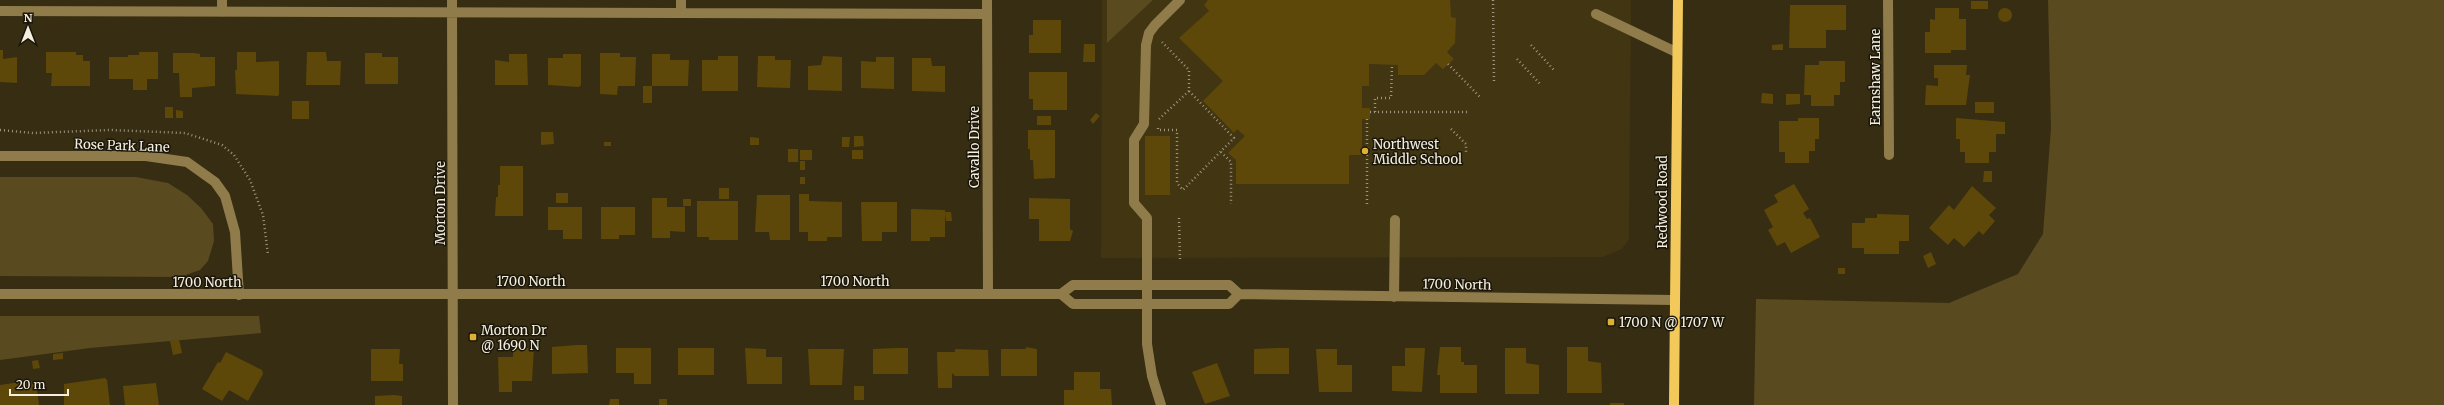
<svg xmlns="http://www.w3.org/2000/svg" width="2444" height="405" font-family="Merriweather,serif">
<rect width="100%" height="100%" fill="#372d12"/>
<path fill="#423512" d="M1102 0H1631L1629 239 1622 249 1603 257 1101 258Z"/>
<path fill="#5a4a20" d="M1107 0H1153L1107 43Z
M2048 0H2444V405H1754L1756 299 1949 303 2018 274 2043 234 2051 128Z
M0 177H136L168 183 187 195 201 208 213 224 214 241 208 261 200 270 180 277 0 276Z
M0 316H259L261 333 90 348 0 360Z"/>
<path fill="#5d480a" d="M1208 0H1450L1451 17 1456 18 1455 43 1447 52 1454 59 1443 69 1436 63 1424 75H1398V65L1369 64V86H1362V108H1370V119H1362V155H1349V184H1236V160L1228 153 1245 136 1237 129 1234 133 1203 101 1223 81 1179 38 1209 11 1204 5Z
M1971 1H1988V9H1971Z
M1790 5H1846V30H1826V48H1789Z
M1935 8H1959V19H1966V50H1951V53H1925V32H1930V19L1935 20Z
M1998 15a7 7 0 1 1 14 0a7 7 0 1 1-14 0Z
M1033 20H1061V53H1029V35H1033Z
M1084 44H1095V62H1083Z
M1783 44V50H1772V45Z
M0 50H3V59L17 57V83L0 82Z
M46 52H76V55H83V61H90V86H51L52 73H46Z
M139 52H158V79H147V90H133V79H109V57H128V55H139Z
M237 52H256V62L279 61V94L278 96 236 94 235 70H237Z
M307 52H326L327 61H341L340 85H306Z
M173 53H194L200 54V57H215V86L192 88V97H180L179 73H173Z
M365 53H382V57H398V84H365Z
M600 53H620V57H636L635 86H618L617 95 600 94Z
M509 54H527L528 85H495V60L509 62Z
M563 54H581V85L579 87 548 85V58H563Z
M652 54H670V60H689L688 86H652Z
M718 56H738V91H702V60H718Z
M758 56H775V60H791L790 88 757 87Z
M823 56 842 57V91L808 90V66L821 65Z
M876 57H894V89L861 88V61L876 62Z
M912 58H931L932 66H945V92L912 91Z
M1819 61H1845V82H1840V95H1834V106H1811V95H1804L1805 65H1819Z
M1934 65H1967L1966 75H1970L1966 105H1925L1926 85 1938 86V78H1934Z
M1029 72H1067V110H1033V99H1029Z
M643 86H652V103H643Z
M1762 93 1773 94V104L1761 103Z
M1786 94H1800V104L1786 105Z
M292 101H309V119H292Z
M1975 102H1994V113H1975Z
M165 107H173V118H165Z
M176 110 183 111V118H176Z
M1096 113 1100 116 1093 124 1090 120Z
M1037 116H1051V125H1037Z
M1798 118H1819V139H1815V151H1809V163H1785V152H1779V121H1798Z
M1956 118 2005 122V134H1996V152H1989V163H1965V152H1960V139H1956Z
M1028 130H1055V178L1034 179 1033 160H1030V149H1028Z
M541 132H553L554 144 541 145Z
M854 136H863L864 146 854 147Z
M1145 136H1170V195H1145Z
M750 137 759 138V145H750Z
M842 137H850L849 147H842Z
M604 142H611V146H604Z
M788 149H798V162H788Z
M800 150H812V160H800Z
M852 150H863V159H852Z
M800 161H805V170H800Z
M500 166H523V216H495L496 197H498V185H500Z
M1984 171H1992V182H1983Z
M800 177H805V184H800Z
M1794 184 1809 209 1803 213 1807 219 1810 218 1820 237 1791 253 1785 242 1777 246 1768 230 1773 227 1764 210 1778 202 1774 195Z
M1972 186 1996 208 1989 215 1995 221 1983 235 1979 231 1964 247 1954 238 1948 245 1929 228 1949 205 1954 210Z
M719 188H729V199H719Z
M556 193H568V203H556Z
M799 194H809V201L842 202V237H827V241H808V232H799Z
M757 195H790V240H770L769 232H755Z
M652 198H667V207H685V232L670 231V238H652Z
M1029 198 1070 199V229L1073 231 1070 241H1039V219H1029Z
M683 199H691V206H683Z
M697 201H738V240H709V237H697Z
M861 202H897V232H882V241H862Z
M548 207H582V239H563V230H548Z
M601 207H635V235H619V239H601Z
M911 209 945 210V237H930V241H911Z
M945 212H951L952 221H946Z
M1877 214 1909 215V241H1899V254H1864V248H1852V223H1865V218H1877Z
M1931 252 1936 264 1928 268 1923 256Z
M1838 268H1845V274H1838Z
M179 339 182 353 173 355 170 341Z
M576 345H587L588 373 552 374V347Z
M1026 347 1037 349V376H1001V349H1026Z
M1440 347H1461V362H1464V365H1477V393H1440V375H1437Z
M1567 347H1588V361L1601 363 1602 393H1567Z
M513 348H534L532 381H512V392H499L498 357H513Z
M616 348H651V384H634V373H616Z
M678 348H714V375H678Z
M745 348 766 349V357H782V384H747Z
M896 348H908V374H873V349Z
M1277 348H1289V374H1254V349Z
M1405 348H1425L1422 392 1392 391V366H1405Z
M1505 348H1526V363L1539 365V394H1505Z
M371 349H400L399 364H403V381H371Z
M808 349H844L842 385H810Z
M955 349 988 350 989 376H955L952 373V388H938L937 352H955Z
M1316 349H1337V365H1352V392H1319Z
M226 352 262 370 263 374 248 401 229 390 222 401 202 389 218 362 220 363Z
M63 353V359L53 360V354Z
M38 360 40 368 33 369 32 361Z
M1217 363 1230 396 1205 404 1192 372Z
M1074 372H1100V389H1111L1112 405H1064V390H1074Z
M105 378 107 380 110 405H64V384Z
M27 381 36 382 39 405H0V385Z
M156 383 159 405H125L123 386Z
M854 386H864V400H854Z
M394 395 402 396V405H375V396Z
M610 399H619V405H609Z
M659 399H667V405H659Z
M1610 403H1624V405H1610Z"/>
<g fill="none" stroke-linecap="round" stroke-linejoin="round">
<path stroke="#9d9580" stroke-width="2.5" stroke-dasharray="1 3" stroke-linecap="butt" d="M1493 0 1494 82
M1531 45 1554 70
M1517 59 1541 85
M1448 64 1480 97
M1370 112H1467
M1375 112V98H1391L1392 65
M1159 119 1189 91
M1367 119V205
M1158 128V130H1177V183L1183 190 1234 138 1189 91V70L1162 42
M1451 129 1466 144V153
M0 130 33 133 110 130 185 133 222 145 234 155 250 180 263 215 268 255
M1221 152 1231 162V204
M1179 218 1180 260"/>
<path stroke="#907c4b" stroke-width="10" d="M222 0V12
M452 0 453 405
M681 0V13
M987 0 988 294
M1888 0 1889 155
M0 11 987 14
M1596 14 1676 52
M0 156H146L187 162 215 182 225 196 235 232 239 295
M0 294H1061L1073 304H1229L1239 294
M1061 294 1073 285H1229L1239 294 1674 300
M1394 297 1395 220
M1161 405 1152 376 1147 344V218L1134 203V140L1144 124 1146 45 1149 33 1155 25 1180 0"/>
<path stroke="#f3c95c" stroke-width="10" d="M1674 405 1678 0"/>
</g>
<g fill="#ddb133" stroke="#1a160a" stroke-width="1.5">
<circle cx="1365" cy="151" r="4"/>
<rect x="1607" y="318" width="8" height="8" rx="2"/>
<rect x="469" y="333" width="8" height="8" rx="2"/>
</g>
<g text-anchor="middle" stroke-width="3" stroke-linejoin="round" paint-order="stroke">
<g font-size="13" fill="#f4eede" stroke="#1a160a">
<text transform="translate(1875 77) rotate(-90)" y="5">Earnshaw Lane</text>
<text transform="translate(122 145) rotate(2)" y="5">Rose Park Lane</text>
<text transform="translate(974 147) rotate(-90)" y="5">Cavallo Drive</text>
<text transform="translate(1662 202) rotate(-90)" y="5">Redwood Road</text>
<text transform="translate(440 203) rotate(-90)" y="5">Morton Drive</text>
<text x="531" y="286">1700 North</text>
<text x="855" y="286">1700 North</text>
<text x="207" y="287">1700 North</text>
<text transform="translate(1457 284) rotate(1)" y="5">1700 North</text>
</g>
<g font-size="13" fill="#f4eede" stroke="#1a160a" text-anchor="start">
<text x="1373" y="149">Northwest<tspan x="1373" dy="15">Middle School</tspan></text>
<text x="1619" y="327">1700 N @ 1707 W</text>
<text x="481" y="335">Morton Dr<tspan x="481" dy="15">@ 1690 N</tspan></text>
</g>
</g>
<g transform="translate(28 28)" stroke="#1a160a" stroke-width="3" paint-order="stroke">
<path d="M0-3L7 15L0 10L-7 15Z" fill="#f4eede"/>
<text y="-6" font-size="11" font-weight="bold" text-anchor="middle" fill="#f4eede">N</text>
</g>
<path d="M10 389v6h58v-6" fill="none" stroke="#f4eede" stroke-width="2"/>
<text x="16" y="389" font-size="12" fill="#f4eede" stroke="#1a160a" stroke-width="3" paint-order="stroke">20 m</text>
</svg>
